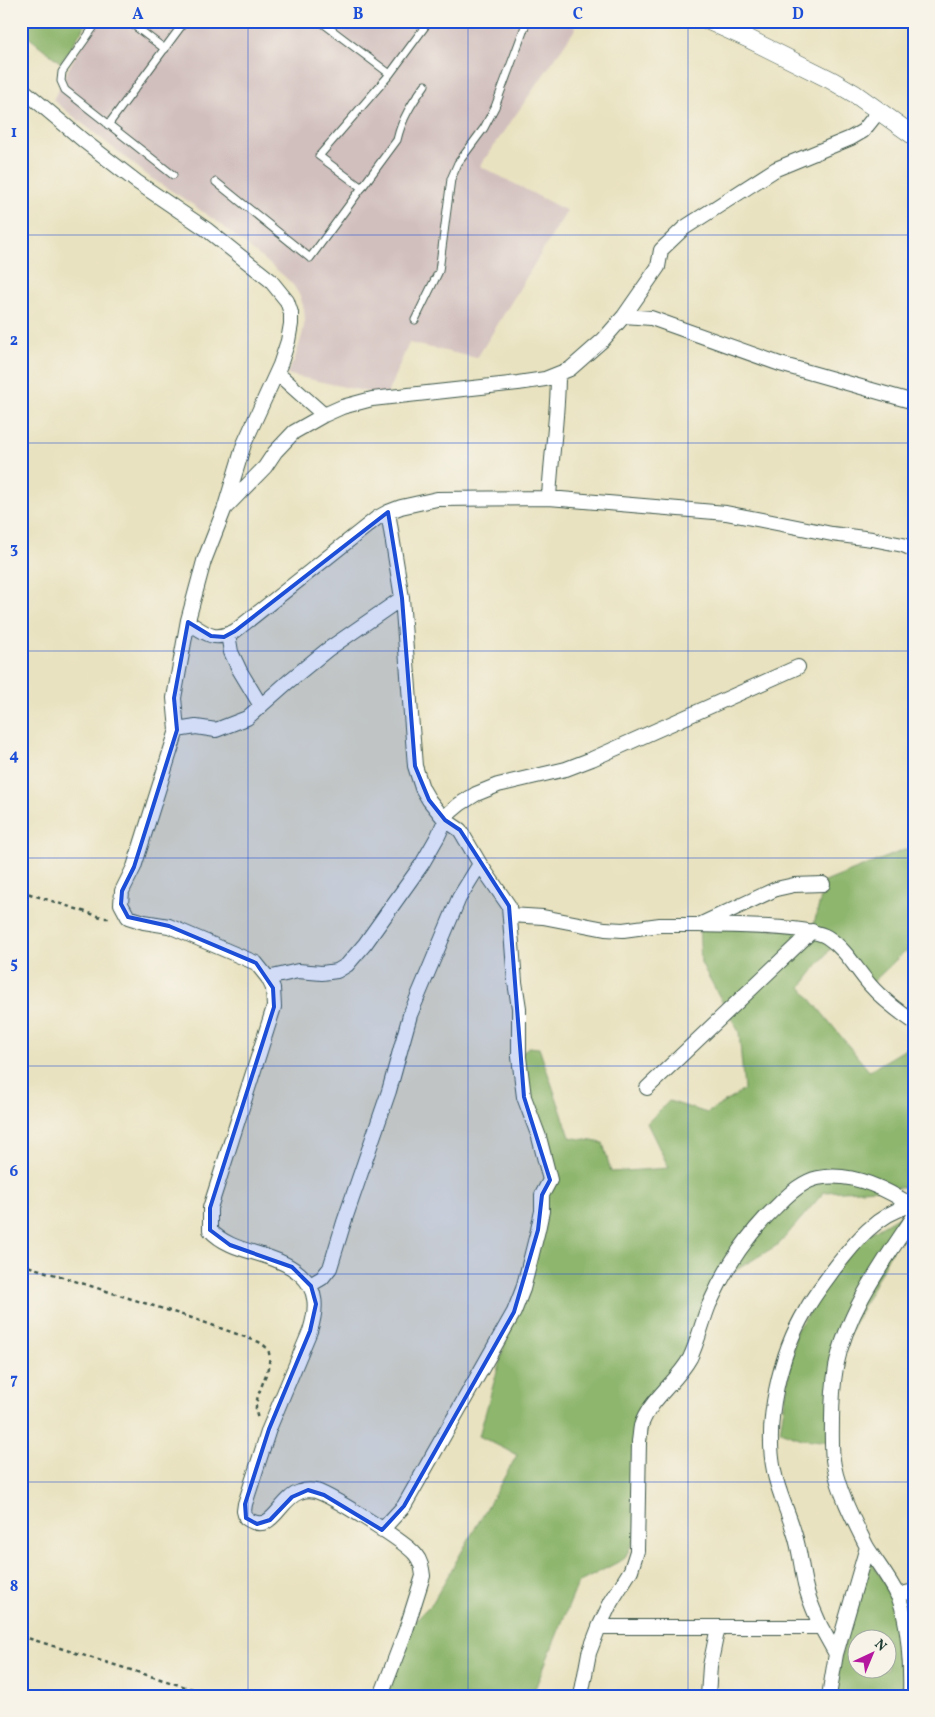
<svg xmlns="http://www.w3.org/2000/svg" width="935" height="1717" font-family="Vollkorn,serif">
<rect width="100%" height="100%" fill="#f7f3e8"/>
<filter id="ink" filterUnits="userSpaceOnUse"><feTurbulence type="fractalNoise" baseFrequency=".02" numOctaves="2"/><feDisplacementMap in="SourceGraphic" scale="10" xChannelSelector="R" yChannelSelector="G"/><feConvolveMatrix kernelMatrix="1 2 1 2 8 2 1 2 1" color-interpolation-filters="sRGB"/></filter>
<filter id="wash" filterUnits="userSpaceOnUse"><feTurbulence type="fractalNoise" baseFrequency=".0096" numOctaves="4" result="noise"/><feDisplacementMap in="SourceGraphic" scale="20" xChannelSelector="R" yChannelSelector="G"/><feGaussianBlur stdDeviation="1.12" result="paint"/><feColorMatrix in="noise" values="0 0 0 0 0 0 0 0 0 0 0 0 0 0 0 0 0 1.4 0 .05"/><feComposite in="paint" operator="in"/></filter>
<g filter="url(#wash)">
<rect width="100%" height="100%" fill="#e9e2c0"/>
<path fill="#d1bfbe" d="M98 21H568L576 28 480 166 567 211 477 358 409 343 386 396 286 374 294 361 302 336 305 320 304 309 300 296 293 285 283 275 220 224 189 202 151 178 53 100 74 58Z"/>
<path fill="#8eb66d" stroke="#567a50" fill-rule="evenodd" d="M21 21H88L61 63 21 31Z
M914 846V959L905 951 870 985 835 943 801 987 869 1071 914 1044V1187L824 1192 779 1244 723 1278 694 1348 647 1414 637 1535 624 1559 578 1583 532 1696H381L406 1630 433 1602 517 1455 479 1436 550 1180 519 1057 528 1047 539 1048 570 1137 603 1143 611 1172 669 1168 647 1123 669 1101 707 1113 744 1090 739 1032 701 963 699 925 812 931 825 882Z
M914 1207 843 1345 831 1442 802 1439 780 1431 796 1331 857 1241Z
M868 1556 894 1598 902 1635 906 1696H835L841 1656ZM858 1640H888V1670H858Z"/>
</g>
<g filter="url(#ink)">
<g fill="none" stroke-linecap="round" stroke-linejoin="round">
<g stroke="#3d5649" stroke-width="9">
<path id="service" d="M98 21 62 72 61 81 65 90 173 175
M128 21 165 49
M320 21 390 74
M108 125 185 21
M216 182 310 258 397 140C402 118 412 103 425 85
M362 188 319 156 390 74 429 21
M415 320 439 271 451 179 458 163 484 128 495 107 527 21"/>
</g>
<g stroke="#3d5649" stroke-width="16">
<path id="minor" d="M21 88 84 141 137 182 206 229 270 280 287 301 291 313V324L288 341 280 365 244 444 224 510 204 561 188 620 174 698 177 730 134 867 122 891 121 904 128 917 144 922 169 926 256 963 268 978 273 988 274 1007 210 1208V1230C233 1255 272 1250 300 1274 318 1290 317 1309 310 1331L269 1429 245 1504 244 1511 246 1518C273 1537 278 1499 300 1492 305 1490 311 1490 316 1491 332 1496 404 1541 415 1554 421 1561 422 1568 423 1576L406 1630 381 1696
M624 316 651 318 780 364 914 402
M277 373 324 415
M549 498C551 457 558 416 558 375
M226 507 265 467 275 452 294 432 324 415 342 407 372 399 518 383 545 379 570 369 603 340 624 316 658 267 661 250 684 228 776 169 851 138 863 131 879 111
M188 622C207 634 213 642 235 631L377 518 388 512 401 507 437 499 549 498 726 513 832 534 872 539 903 545 914 550
M228 634 231 652 240 671 261 706
M177 730 196 727 216 730 247 718 289 681 327 650 402 598
M823 884 794 885 776 889 699 925C725 926 808 925 827 937 846 949 856 969 870 985 883 1000 898 1011 914 1022
M510 915 543 917 605 929 623 930 660 925H699
M268 978 298 971 322 973 337 971 347 965 365 944 422 864 438 836 448 814 460 804 476 794 498 785 566 769 592 759 798 667
M647 1088 812 931
M310 1285 322 1278 330 1268 344 1222 389 1091 410 1015 459 898 480 864
M382 1530 404 1506 514 1312 523 1289 538 1230 542 1211V1195L550 1180 539 1137 524 1097 519 1057V1008L515 982 509 906 480 864 460 830 445 820 429 800 422 788 415 766 402 598 388 512
M867 1547C877 1563 890 1579 898 1596 909 1622 911 1668 910 1696
M897 1595 914 1591
M599 1627H821C815 1613 808 1599 805 1584 801 1567 800 1549 794 1532 788 1511 778 1492 774 1471 764 1422 780 1353 806 1310 814 1295 825 1282 834 1269 856 1241 876 1215 911 1205
M821 1627 836 1654
M581 1696 589 1653 599 1627 611 1602 631 1570 637 1551 639 1441C640 1436 640 1431 641 1426 649 1400 677 1382 690 1358 698 1342 702 1322 709 1305 727 1265 748 1233 780 1203 790 1193 803 1181 818 1178 851 1171 887 1189 914 1207
M708 1696 710 1666 718 1627
M829 1696 836 1654 867 1547C854 1521 840 1495 834 1466 831 1451 832 1435 832 1420 832 1403 833 1385 836 1367 847 1311 883 1263 914 1216"/>
</g>
<g stroke="#3d5649" stroke-width="19">
<path id="tertiary" d="M709 21 747 38 831 80 855 94 914 136"/>
</g>
<path stroke="#3d5649" stroke-width="2.5" stroke-dasharray="4 4" stroke-linecap="butt" d="M21 891 104 918H111
M21 1264 195 1319 259 1342C263 1345 268 1347 269 1353 273 1373 249 1399 258 1418
M21 1636 215 1696"/>
<use href="#service" stroke="#fff" stroke-width="7"/>
<use href="#minor" stroke="#fff" stroke-width="14"/>
<use href="#tertiary" stroke="#fff" stroke-width="18"/>
</g>
</g>
<path fill="#1d4ed8" fill-opacity="0.2" stroke="#1d4ed8" stroke-width="4" stroke-linejoin="round" d="M388 512 402 598 415 766 429 800 445 820 460 830 509 906 524 1097 550 1180 542 1195 538 1230 514 1312 404 1506 382 1530 324 1495 308 1490 292 1497 270 1520 257 1524 246 1518 245 1504 269 1429 310 1331 316 1304 311 1286 292 1267 230 1245 210 1230V1208L274 1007 273 988 256 963 169 926 128 917 121 904 122 891 134 867 177 730 174 698 188 622 211 636 224 637 235 631Z"/>
<path fill="none" stroke="#1d4ed8" stroke-width="1" stroke-opacity="0.55" d="M248 21V1696M468 21V1696M688 21V1696M21 235H914M21 443H914M21 651H914M21 858H914M21 1066H914M21 1274H914M21 1482H914"/>
<rect width="935" height="1717" fill="none" stroke="#f7f3e8" stroke-width="55"/>
<g transform="translate(872 1654) rotate(44)"><circle r="24" fill="#f7f3e8" stroke="#a1aaa0"/>
<path d="M0-4L9 19L0 12L-9 19Z" fill="#b5179e"/>
<text y="-8" font-size="14" font-weight="bold" text-anchor="middle" fill="#1f3d34">N</text>
</g>
<rect x="28" y="28" width="880" height="1662" fill="none" stroke="#1d4ed8" stroke-width="2"/>
<g font-size="16" text-anchor="middle" font-weight="bold" fill="#1d4ed8">
<text x="138" y="19">A</text>
<text x="358" y="19">B</text>
<text x="578" y="19">C</text>
<text x="798" y="19">D</text>
<text x="14" y="137">1</text>
<text x="14" y="345">2</text>
<text x="14" y="553">3</text>
<text x="14" y="760">4</text>
<text x="14" y="968">5</text>
<text x="14" y="1176">6</text>
<text x="14" y="1384">7</text>
<text x="14" y="1591">8</text>
</g>
</svg>
